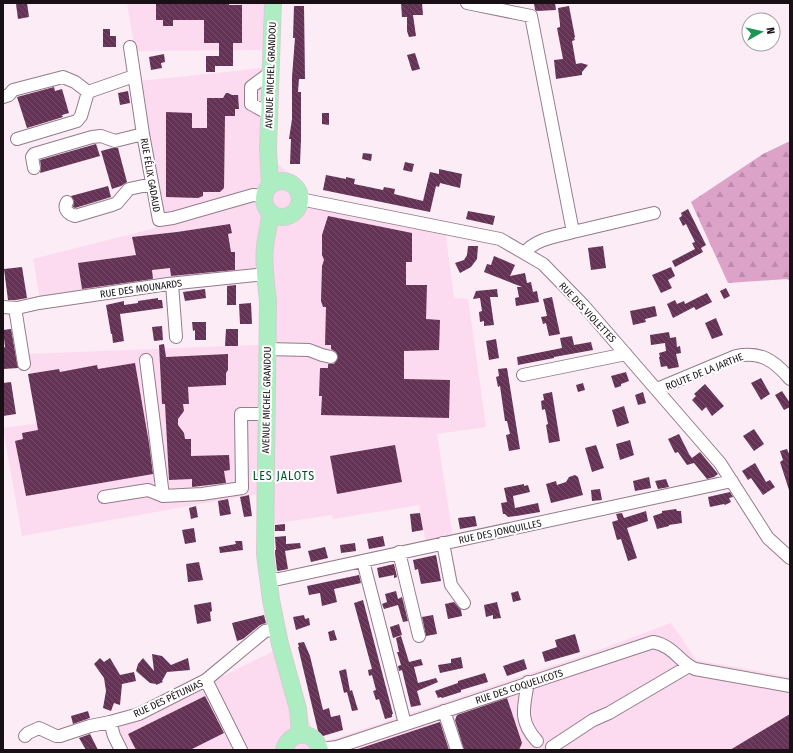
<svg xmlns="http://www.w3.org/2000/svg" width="793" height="753" font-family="'Fira Sans Condensed',sans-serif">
<defs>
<pattern id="forest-firs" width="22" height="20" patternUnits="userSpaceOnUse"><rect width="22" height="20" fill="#dda2c8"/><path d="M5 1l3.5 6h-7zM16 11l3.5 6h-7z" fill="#bd8aab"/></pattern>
<pattern id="building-back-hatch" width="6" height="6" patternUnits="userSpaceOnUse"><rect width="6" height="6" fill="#643255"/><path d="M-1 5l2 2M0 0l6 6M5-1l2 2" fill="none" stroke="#754d69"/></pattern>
</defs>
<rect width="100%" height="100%" fill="#fcecf6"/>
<path fill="#fcdaef" d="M127 3H281L276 162 310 195 444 223 454 298 468 299 486 427 437 434 453 538 426 543 419 505 333 519 332 515 257 526 256 494 22 536 3 428 40 423 27 354 259 345 260 279 41 305 33 259 163 226 140 81 262 68 263 50 135 51Z
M671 623 696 660 790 677V750H114L106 734 288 644 316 745 599 650Z"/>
<path fill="url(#forest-firs)" d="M790 141V281L787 279 728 283 691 202 763 154Z"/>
<path fill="url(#building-back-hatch)" d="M27 3 29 17 18 19 16 4Z
M156 3H229V5H242V43H233V66H215V72H206V56H219V43H204V20H173V26H163V20H156Z
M401 3H422L423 15H413L416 36 409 37 407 31V17H402Z
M534 3H555L556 10 537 11 535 10Z
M294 6H304L305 79H299L298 92H301V139L300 164H290L291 139H289L292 119V77L295 38H293Z
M569 6 575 37 574 38 575 40 572 41 576 64 581 63 588 65 582 72V75L556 79 554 60 563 59 557 28 560 27V24L558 8Z
M103 29H110V36H116V47H103Z
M415 53 420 69 412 71 407 55Z
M164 54 165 62 161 63 162 68 151 70 149 57Z
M54 87 55 91 62 89 69 113 62 115 63 117 27 128 17 97Z
M128 91 130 103 120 105 118 93Z
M228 93 232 95H238L239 109H235V116H225L224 188 220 192H203V196L198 198 166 197V112L192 113V128H207V98H223L226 93Z
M322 113H329V125L322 124Z
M96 144 100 156 40 173 41 167 40 160Z
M112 148H118L127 182 121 186 112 189 101 151Z
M363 153 372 154 371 161 362 159Z
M405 162 414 164 412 172 403 170Z
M439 169 462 174 460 188 440 183 439 187 436 186 430 212 323 190 326 175 346 179V177L355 179 354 184 383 190 384 187 395 189 394 194 423 201 430 172 439 174Z
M108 186 111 197 75 208 73 207 74 201 71 196Z
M688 209 706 245 701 248 703 252 675 267 672 261 695 249 692 243 695 242 686 224 683 226 679 218 682 216 681 213Z
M468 211 495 216 493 225 466 219Z
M328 216 412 233V262H406V285H427L426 319 440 320 439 350 404 351V379L450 380 449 418 321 415 322 396H319L320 368H328V364H334L338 358 336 352 331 349V345H325L326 307H323L321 301 322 266 324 260 322 255V235Z
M230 224 232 233 228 234 231 252H235V270L171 276 170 268 152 270 153 279 82 289 78 263 136 255 132 237 177 232Z
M468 246H478L477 259 471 267 460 273 455 263 464 260 467 255Z
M603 246 606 268 591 270 588 248Z
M494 256 515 265 510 276 525 273 527 283 531 282 533 292 537 291 539 302 516 306 515 298 519 297 517 287H522L484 272 487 264 491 265Z
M22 267 27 298 16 300H8L4 269Z
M671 267 675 276 668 280 672 288 661 293 652 275Z
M236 285V305H227V286Z
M726 288 730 296 724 299 720 291Z
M205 289 206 298 185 301 183 292Z
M497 289 498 297H490L494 325 484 326V321L480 322 479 312 482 311 480 298 473 299 476 291Z
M707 293 712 302 696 310 694 307 673 318 667 304 675 300 677 304 684 301 685 304Z
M552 297 560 334 549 336 546 323 543 324 541 317 547 316 543 299Z
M158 298V300H162L163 308 120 314 124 341 113 343 112 334H111L106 305 124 301V305L138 303V301Z
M251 303 252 324H240L239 304Z
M655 306 657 316 645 319 646 322 633 325 630 311Z
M716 318 723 335 712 339 705 323Z
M192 322H206V340H195V330L193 331Z
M162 326 163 340 154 341 152 327Z
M11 329 18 368 3 369V348L5 347 3 330Z
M226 329H238V346H225Z
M669 332 670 338 676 337 677 347 680 346 681 353 676 354 679 367 668 369 667 366 661 367 659 357H660L659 353 666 351 665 343 651 345 650 335Z
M572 336 574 345 591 342 593 350 554 357V358L518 365 517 357 562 348 560 338Z
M496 339 499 358 489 360 486 341Z
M164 344 166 357 228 354V370L226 373V385L188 387 189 404H183L184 411 178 419V425L184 433 185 439H191V456L229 455 230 470 224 471 226 483 192 487V479L169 480 165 404H162L159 345Z
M135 363 149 443 153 474 26 496 15 441 23 439 22 433 38 430 28 374 59 369 60 372 97 365 98 369Z
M507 368 520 449 509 451 506 435 510 434 507 421H505L500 386 498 387 496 377 499 376 498 369Z
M626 372 629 381 621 384V386L615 388 611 376Z
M761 378 770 394 761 400 751 383Z
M11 382 16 414 3 416V383Z
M583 383 585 390 578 392 576 385Z
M705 384 724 406 712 416 706 407 702 411 692 400 696 396 694 394Z
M782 391 790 403V407L784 410 775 395Z
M552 392 560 441 549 443 546 425 548 424 545 409 542 410 541 401 544 400 543 394Z
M643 392 646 403 638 405 635 395Z
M624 406 629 423 617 427 612 410Z
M754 429 764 444 754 451 743 436Z
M679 434 689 454 692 458 700 452 718 474 714 477 707 479 694 463 687 465 678 452 675 453 668 439Z
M630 440 634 455 620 460 616 444Z
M395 445 402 482 337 494 330 456Z
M596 445 604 468 592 472 585 448Z
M787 449 790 456 789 490 780 462 783 460 780 451Z
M755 463 766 482 770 480 775 487 763 495 751 478 748 480 742 471Z
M575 475 578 477 583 495 551 503 546 484 556 481 557 485 566 482 569 477Z
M649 477 651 488 635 491 633 481Z
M666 479 669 487 658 489 655 481Z
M524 484V486L528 485 530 492 513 496 515 508 538 503 540 512 516 516 508 517 505 514H503L501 503 507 502 504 488Z
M600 489 602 500 592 501 591 490Z
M730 492 733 497 729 498 731 502 725 505 724 504 710 507 708 497Z
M249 495 252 516 244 517 240 497Z
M228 499 231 514 220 516 218 501Z
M196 506 198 517 191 519 189 508Z
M676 509 677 511H681L682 523 669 525V526L657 529 653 516 662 513V511Z
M646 511 648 521 627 528 637 558 628 561 621 539 617 540 612 522 618 520 616 514 622 513 624 518Z
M420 513 423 530 412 532 410 514Z
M475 516 477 526 460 529 458 518Z
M285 524V531H275V525Z
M194 528 196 542 185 544 182 530Z
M286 536V544L300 543 301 548 285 551 288 569 278 571 277 570 275 553V550H276L275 537Z
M383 536 385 546 369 549 367 539Z
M235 541H242L243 550 220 553 219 547 236 544Z
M355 543 356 551 341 553 340 545Z
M325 547 328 558 311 562 308 551Z
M436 555 441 581 421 584 418 569 415 570 413 560Z
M199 562 203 580 188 582 186 564Z
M394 564 397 577 394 578V575L379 578 377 568Z
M359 575 361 583 334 589 337 602 322 606 320 593 309 595 307 586Z
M396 591 398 599 402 597 408 621 403 622 398 605 384 609 382 604 387 602 385 594Z
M518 591 521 600 513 602 511 593Z
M363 600 393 714H392V717L385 719 379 699 376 700 373 691 376 690 372 675 369 676 368 670 372 669 354 603Z
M211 602 212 611 210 612 211 621 197 624 194 605Z
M454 602 461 610 462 616 448 619 445 604Z
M497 602 501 618 493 619V615L486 617 484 605Z
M264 615 266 623 260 625 243 639 237 641 232 623Z
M304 615 305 619 309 618 310 625 296 630 293 617Z
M433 615 437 634 426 636 422 617Z
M399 624 402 635 393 638 390 627Z
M334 630 337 640 330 641 328 632Z
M575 634 580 652 545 662 542 652 557 647 555 640Z
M401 636 409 662 421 659 423 665 414 667 418 683 436 678 438 682 417 691 421 705 411 707 402 670 399 671 398 666 401 665 397 652H399L396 638Z
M304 642 310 656 323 710 329 708 331 717 340 715 343 730 323 736 318 731 298 647H299L298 643Z
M152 654 162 656 171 665 188 658 190 670 167 672 162 681 163 682 156 685V684L150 683 136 671 138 664 143 658 154 671Z
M461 657 463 668 440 673 438 665 451 663V659Z
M100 658 104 662 110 658 120 675 134 672 136 681 122 684 120 705 114 703 111 711 103 708 106 691 104 678 94 664Z
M524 659 527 669 507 676 503 666Z
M346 669 350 691 352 690 358 710 352 711 347 692 344 693 339 671Z
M485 673 488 682 461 690V692L442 698 441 697 438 698 435 691 458 683V681Z
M205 696 224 733 190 750H136L128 734Z
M507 698 522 743 519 750H464L455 720 457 715Z
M88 711 90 718 73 724 71 716Z
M790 714V750H730Z
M440 722 449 750H358V749Z
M90 734 98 750H86L79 738Z"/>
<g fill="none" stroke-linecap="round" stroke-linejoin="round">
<g stroke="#937c8a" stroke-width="14">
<path id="minor" d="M467 3 531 16 573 232C558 236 534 239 525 253
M130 47 143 134 159 220 173 218 253 195 265 196
M88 92 134 76
M3 97 9 95 13 90 63 77 75 82 88 92 81 116 77 121 17 139
M269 114 251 104V87L270 73
M34 168 32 157 34 154 92 137 101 136 115 141 143 134
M300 199 500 239 543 264 584 306 720 463 768 538 790 558
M67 202C63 209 68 214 75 216L112 205 117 203 129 189 152 184
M573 232 654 213
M172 284 176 337
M3 307 17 308 39 303 168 284 266 274
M17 308 16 314 24 364
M267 349 309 350 322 355 331 357
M146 360 163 496
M523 375 626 354
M657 389 736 356C760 351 774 360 790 379
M104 497 148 490 163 496 202 494 242 488 241 414H266
M443 543 451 585 464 603
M399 552 419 636
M363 561 405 724
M268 580 279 579 732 481
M206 680 241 750
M528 682C524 707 518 720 537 741
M444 711 457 750
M110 722 114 736 121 750
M25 736 28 733 39 728 56 736H60L90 726 110 722 139 714 206 680 265 631 277 629
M552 747 593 720 609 713 689 666
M320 749 337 747 653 642C674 646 679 662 695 669L790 686"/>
</g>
<g stroke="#d1cfd0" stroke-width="18">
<path id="major" d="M264 199a18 18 0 1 1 36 0a18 18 0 1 1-36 0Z
M270 186 268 148 273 3
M270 212C270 224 266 235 265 247 263 265 266 283 268 301L265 554 271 600 280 644 298 709 300 735
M284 750C290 730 314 729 320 750"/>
</g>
<use href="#minor" stroke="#fff" stroke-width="12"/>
<use href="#major" stroke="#adedc2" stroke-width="16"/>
</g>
<g text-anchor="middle" stroke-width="4" stroke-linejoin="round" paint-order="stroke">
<g font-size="10" fill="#191016" stroke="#fff">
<text transform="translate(270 75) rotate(-88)" y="4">AVENUE MICHEL GRANDOU</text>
<text transform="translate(151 175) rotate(80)" y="4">RUE FÉLIX GADAUD</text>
<text transform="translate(141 288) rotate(-8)" y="4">RUE DES MOUNARDS</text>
<text transform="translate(588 312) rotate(47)" y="4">RUE DES VIOLETTES</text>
<text transform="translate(704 371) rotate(-22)" y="4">ROUTE DE LA JARTHE</text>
<text transform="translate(266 400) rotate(-89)" y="4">AVENUE MICHEL GRANDOU</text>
<text transform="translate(500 531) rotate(-12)" y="4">RUE DES JONQUILLES</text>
<text transform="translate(519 686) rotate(-18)" y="4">RUE DES COQUELICOTS</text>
<text transform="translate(168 698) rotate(-25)" y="4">RUE DES PÉTUNIAS</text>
</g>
<g font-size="12" letter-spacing="1" fill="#005228" stroke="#fff">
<text x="284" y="480">LES JALOTS</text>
</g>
</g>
<rect width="793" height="753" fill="none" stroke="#191016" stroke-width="8"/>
<g transform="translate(761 32) rotate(82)"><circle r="19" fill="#ffffff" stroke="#a39fa2"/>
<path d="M0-3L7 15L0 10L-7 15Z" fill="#1c9552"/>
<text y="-6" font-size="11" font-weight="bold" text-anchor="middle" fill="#191016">N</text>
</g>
</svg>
